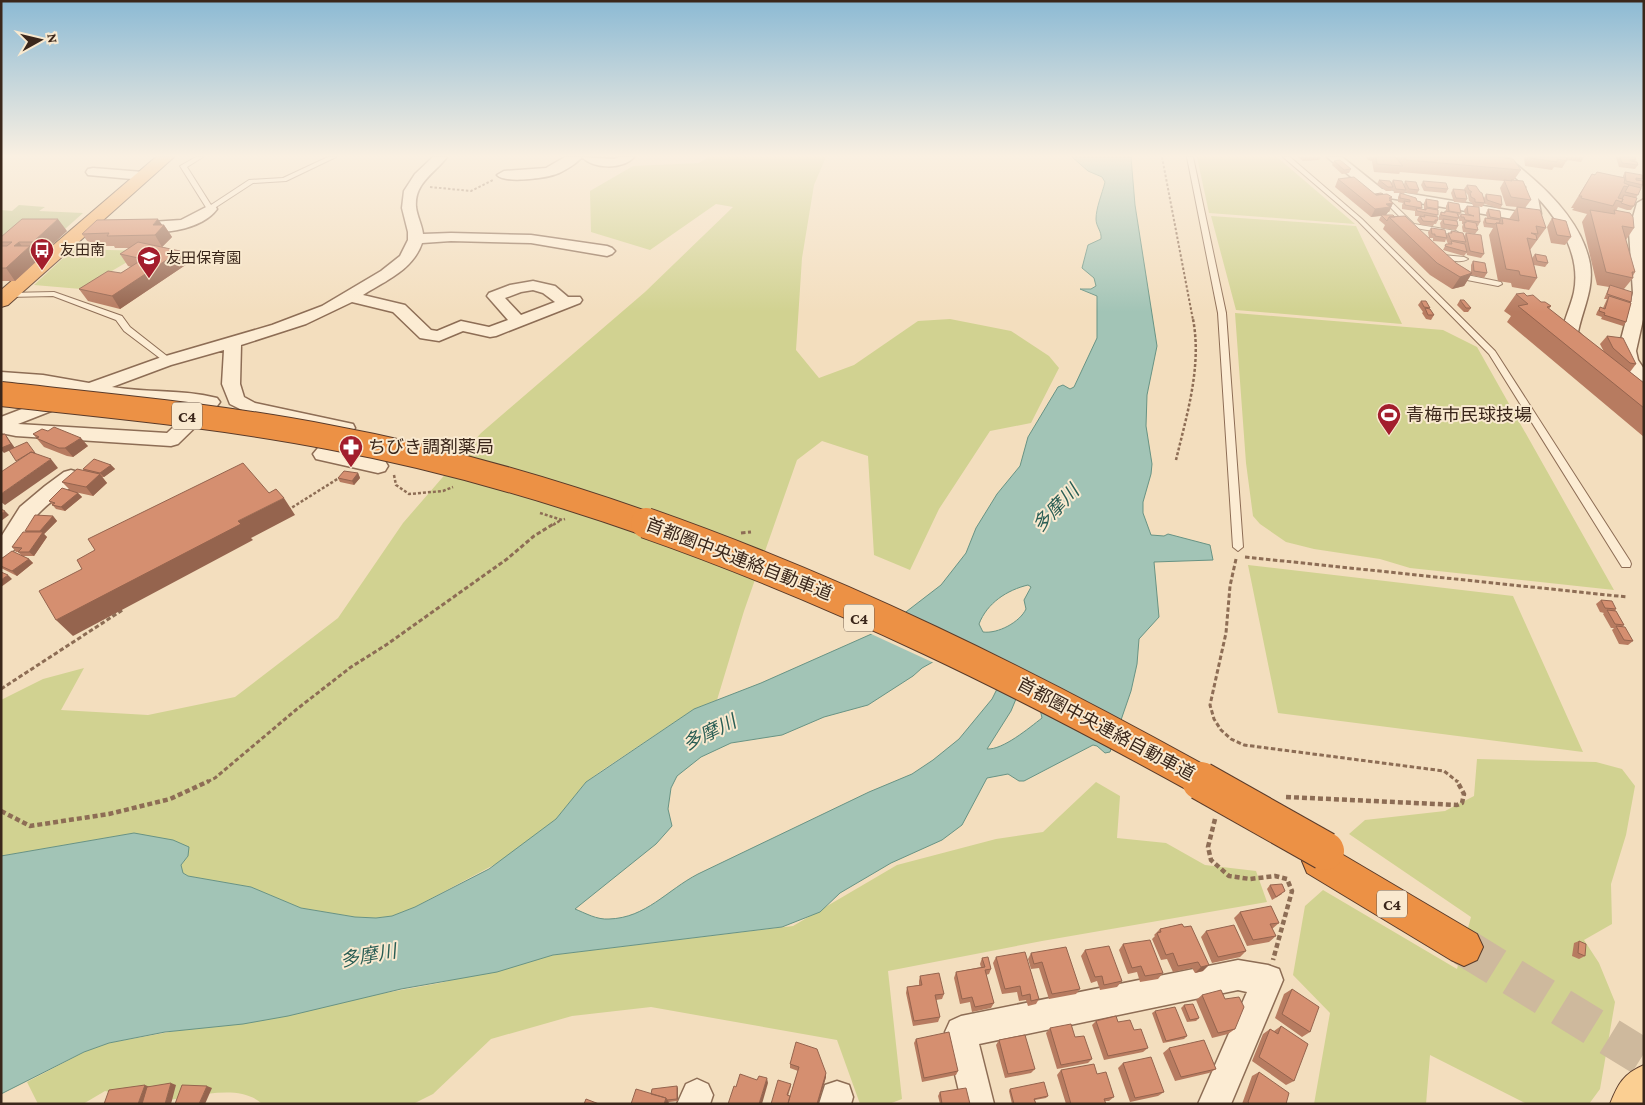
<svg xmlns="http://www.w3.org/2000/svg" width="1645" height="1105" font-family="'Crimson Pro','Noto Sans JP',serif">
<rect width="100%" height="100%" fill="#f3debe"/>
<path fill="#d1d291" d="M708 157H826L814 185 802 258 796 350 819 378 854 365 918 321 950 319 1011 331 1049 356 1059 368 1031 423 990 431 939 509 910 570 874 555 868 456 822 441 797 460 744 611 717 700 694 709 601 771 586 782 556 819 503 860 415 907 392 916 376 918 355 917 301 908 251 887 188 876 183 873 181 865 188 856 134 833 1 856V700L43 679 84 668 61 710 148 715 235 697 338 618 403 523 481 433 645 292 733 207 716 204 650 250 591 232 590 191 633 166 699 163Z
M1197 157H1277L1355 224 1209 213Z
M1211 216 1356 226 1402 324 1236 310Z
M73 249 146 251 81 289 34 285Z
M1235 313 1443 330 1477 347 1614 590 1410 568 1380 559 1314 549 1286 542 1260 524 1253 516 1246 463Z
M1248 565 1513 596 1583 752 1278 713Z
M1477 759 1596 762 1622 769 1635 786 1626 835 1611 884 1612 924 1584 940 1599 963 1615 1002 1600 1089 1589 1104H1527L1430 1055 1426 1104H1314L1330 1013 1293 975 1305 906 1323 890 1457 969 1471 917 1349 834 1365 820 1445 811 1474 796Z
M1096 782 1120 796 1117 838 1166 843 1205 865 1256 871 1267 902 1042 941 888 971 902 1099 889 1104H860L837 1040 651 1007 572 1016 491 1039 433 1094 413 1104H262C237 1080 185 1101 155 1101 139 1101 121 1095 105 1091L83 1104H38L27 1082 84 1052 109 1043 440 983 553 955 793 926 897 865 996 839 1043 832Z"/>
<path fill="#c5c691" d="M19 205 45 207 39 211 83 213 65 229 1 239V210L12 211Z"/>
<path fill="#a2c4b6" stroke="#689384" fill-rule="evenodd" d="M1072 157H1131L1135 205 1157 346 1147 395 1146 426 1152 464 1151 474 1143 502V513L1151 535 1164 536 1168 534 1210 545 1213 560 1154 562 1159 617 1139 639 1137 664 1131 691 1110 752 1105 753 1097 746 1093 745 1024 781H1019L1008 774 987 778 962 825 942 840 891 863 840 893 820 912 782 927 553 955 497 972 401 989 288 1016 243 1024 165 1032 109 1043 84 1052 1 1094V856L134 833 173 840 189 847 188 856 181 865 183 873 188 876 251 887 301 908 355 917 376 918 392 916 415 907 489 869 556 819 586 782 694 709 761 683 885 628 941 585 966 553 976 528 997 494 1020 466 1028 437 1058 387 1063 385 1070 389 1074 387 1097 338V296L1080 289H1091L1096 286 1094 278 1082 268 1088 245 1101 239C1102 231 1096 227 1096 219 1096 208 1102 194 1105 182L1102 177 1088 171ZM1028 585 1031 587 1024 600 1026 609C1020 622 998 634 983 632L979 624C987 603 1007 590 1028 585ZM965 644 975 646 989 653 997 689 992 699 959 739 933 760 912 774 869 792 698 874C667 890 646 918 609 919 597 920 585 913 575 909L656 844 672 826 668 809 671 788 677 776 701 757 731 743 782 735 824 717 868 705 913 676 922 668ZM1016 699 1040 709 1042 718C1029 728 1003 750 987 749L1011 711Z"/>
<path fill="#f3debe" d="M884 626 940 660 934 663 869 633Z"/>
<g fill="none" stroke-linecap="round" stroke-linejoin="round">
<path stroke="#ceb99d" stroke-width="38" stroke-dasharray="38 19" stroke-linecap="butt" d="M1464 947 1644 1058"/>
<g stroke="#8d6d55" stroke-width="2">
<path id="service" d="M196 157H203L187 167 211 205 249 180 283 178 328 157H336L286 181 253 183 210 211 207 209 180 166Z
M1187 157H1193L1226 313 1243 547 1238 551 1233 547 1218 313Z
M1283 157H1290L1362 219 1495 351 1630 561 1631 564 1630 567H1622L1489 354 1358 221Z
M1380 195H1384L1414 224 1456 231 1459 233 1456 235 1410 227 1380 197Z
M1443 255 1464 257 1468 259C1462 263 1448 261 1442 257Z
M1456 268H1462L1467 275 1501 282 1502 284 1498 286 1462 279 1455 270Z
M54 292 122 316 130 327 172 360 171 362H165L124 331 116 320 53 296 8 297 4 295 8 293Z"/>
</g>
<g stroke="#8d6d55" stroke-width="3">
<path id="minor" d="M433 157H447C435 173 414 183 416 207 417 216 422 225 423 234L451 233 531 235 607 246 612 248 615 251 612 254 607 256 531 243 451 241 422 243C413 270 385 281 363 295L405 305 431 330 437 331 461 321 489 327 508 320 487 296 489 293 510 285 533 281 555 286 568 297H580L582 300 580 303 496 336 490 337 463 331 439 341 426 339 420 338 393 312 352 302 306 324 241 345 240 384 244 397 255 403 353 424 355 428 337 450 385 461 388 466 385 471 378 473 316 459 313 454 332 431 250 414 230 404 222 384 224 350 171 365 112 387C147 393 182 389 217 398L220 402 217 406 178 444 171 446 16 436 1 433V417L69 391 43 387 1 384V372L43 375 89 383 159 358 272 325 322 306 381 271 400 256 408 240V232L402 208 404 191 415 174ZM533 290 543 293 555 302 521 315 505 298 521 292ZM92 395 126 401 172 402 196 406 167 433 18 424Z
M565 157H582C577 163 566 170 559 173 548 178 505 184 497 175L504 171 546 168Z
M582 157 614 159 619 157H634C623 170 593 169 582 157Z
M1327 157H1342L1382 189 1519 212 1526 211 1523 191 1527 187 1490 157C1495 157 1502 156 1506 157 1512 160 1519 167 1524 171 1553 195 1583 226 1590 264 1594 289 1583 308 1578 332L1594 349 1591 353C1578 356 1569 343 1562 333 1564 319 1571 306 1574 292 1581 257 1561 223 1538 198L1541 214 1539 217 1519 220 1378 196 1373 195Z
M93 168 143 172 150 176 143 180 88 175 86 172 88 169Z
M1644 199V315L1636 351 1638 360 1644 369V388L1638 386 1620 360 1618 351 1633 293 1629 231 1637 203Z
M210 205 215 206 217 209C201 231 156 236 131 230L129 227 131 224 136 223 181 220Z
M71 470 78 472 81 477 78 482C65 492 50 501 38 514 24 528 22 551 1 558V537L20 507 45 486 64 472Z
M1238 960 1268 965 1279 969 1283 980 1231 1104H1198L1247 992 1238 990 979 1044 994 1104H962L945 1032 950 1021 961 1016Z
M697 1079 708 1084 713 1095 710 1104H677L686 1084Z
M837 1081 849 1085 853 1097 851 1104H819L825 1085Z"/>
</g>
<g stroke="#5a3b2a" stroke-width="2">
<path id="primary" d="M1644 1065V1104H1610C1618 1084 1623 1074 1644 1065Z"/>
</g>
<g stroke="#5a3b2a" stroke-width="2">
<path id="trunk" d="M156 157H174L8 305 1 307V290Z"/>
</g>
<g stroke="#5a3b2a" stroke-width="2">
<path id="motorway" d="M1320 843 1333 849 1477 934 1483 947 1477 960 1464 966 1451 960 1307 873 1302 861 1307 849Z"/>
</g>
<path stroke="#8d6d55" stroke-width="2" stroke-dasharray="2.5 2" stroke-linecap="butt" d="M1162 157 1193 320
M430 187 471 191 493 180"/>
<path stroke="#8d6d55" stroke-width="2.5" stroke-dasharray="3 2" stroke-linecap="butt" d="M1176 460C1187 414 1202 366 1193 319
M394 475 396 485 409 494 443 491 453 487
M288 510 339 478
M540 513 562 520 565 519
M553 525 561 520"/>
<path stroke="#8d6d55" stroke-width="3" stroke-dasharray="4.5 2.5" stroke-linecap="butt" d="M741 533 751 532
M1245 557 1627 597
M1236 559 1230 586 1226 633 1210 705 1214 719 1221 730 1231 739 1244 745 1444 771 1458 782
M1 689 124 609
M207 782 215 778 297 709 351 667 386 645 507 559 534 536 555 523"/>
<path stroke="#8d6d55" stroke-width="4.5" stroke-dasharray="5 3" stroke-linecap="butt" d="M1286 797 1457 805 1462 803 1464 794 1457 781
M1 811 30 826 109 814 170 799 209 781
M1215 819 1208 847 1211 860 1229 876 1250 879 1275 876 1287 879 1292 891 1273 960"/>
<use href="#service" fill="#fcecd3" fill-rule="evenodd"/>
<use href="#minor" fill="#fcecd3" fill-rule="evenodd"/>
<use href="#primary" fill="#fbcf92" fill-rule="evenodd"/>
<use href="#trunk" fill="#f4b06c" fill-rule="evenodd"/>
<use href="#motorway" fill="#ec9145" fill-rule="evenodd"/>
<g stroke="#5a3b2a" stroke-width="26" stroke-linecap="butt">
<path id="motorway-bridge-far2" d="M1 394C110 406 220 416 328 437 437 457 545 488 650 525"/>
</g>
<g stroke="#5a3b2a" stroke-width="32" stroke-linecap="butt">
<path id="motorway-bridge-far1" d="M646 523C840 591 1024 682 1204 782"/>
</g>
<g stroke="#5a3b2a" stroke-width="40" stroke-linecap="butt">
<path id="motorway-bridge" d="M1201 781 1325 851"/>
</g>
<use href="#motorway-bridge-far2" stroke="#ec9145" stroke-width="24"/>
<use href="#motorway-bridge-far1" stroke="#ec9145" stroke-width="30"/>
<use href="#motorway-bridge" stroke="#ec9145" stroke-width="38"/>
</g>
<path fill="#b77b60" d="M1298 157H1321L1319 160 1303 161Z
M1366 157H1395L1396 158V157H1498L1504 158 1503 157H1514L1507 158 1521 170 1514 180 1531 200 1525 208 1546 228 1530 250 1532 258 1535 254 1548 263 1545 267 1534 265 1537 278 1529 290 1512 287 1511 283 1498 281 1489 235 1493 228 1484 227 1483 222 1485 218H1487L1486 213 1488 209 1501 219H1509L1517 207 1506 206 1500 188 1504 181 1400 172 1399 174 1374 172 1372 162V161L1368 160Z
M1524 157H1584L1581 162 1567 160 1562 168 1554 167 1552 170 1525 166Z
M1616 157H1635L1636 160 1635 161 1638 165 1635 169 1619 167Z
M1334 161 1351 169 1349 173 1342 174 1332 165Z
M1625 172 1642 179 1641 181 1643 185 1636 198 1634 206 1631 210H1627L1618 207 1616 211 1634 228 1626 240 1635 272 1633 276V278L1624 289 1631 302 1626 322 1623 326 1601 319 1602 317 1596 315 1597 312 1600 307 1603 308 1607 299H1604L1609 287 1597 285 1582 222 1587 214 1572 210 1574 208H1571L1592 174 1623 177V176Z
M1338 179 1375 194H1383L1392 197 1391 202 1393 203 1389 212H1388L1386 215 1456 263 1471 272V265L1473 261 1487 273 1484 278 1471 275 1464 286 1452 289 1430 275 1383 229 1385 225 1379 220 1381 216 1371 217 1335 187Z
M1379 180 1391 183 1393 180 1404 184 1405 181 1419 190 1417 194 1407 193 1406 191 1404 194 1400 193 1417 201 1422 208 1421 209 1424 210V203L1426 199 1438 209 1437 217 1438 220 1436 224H1434L1433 226 1421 225 1417 220 1419 216H1415V211L1402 209V205L1403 203 1398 202V197L1400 193H1394L1393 189 1391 191H1386L1377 184Z
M1423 181 1448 189 1446 193 1424 191 1421 185Z
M1467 185 1480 192 1484 198 1486 194 1502 205 1500 209 1485 204V203L1482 207 1473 206 1472 203 1469 201 1468 195 1467 194 1464 189Z
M1453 189 1467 199 1465 203 1454 202 1451 193Z
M1448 202 1461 213 1458 217V218L1461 214H1465L1464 210 1467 206 1480 222 1478 226H1477L1478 230 1475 234 1463 232 1462 227 1463 224H1462V221H1459V218L1457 221 1458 226 1456 230 1441 228 1440 223 1442 220H1439V216L1441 212 1444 213 1445 211 1446 212V206Z
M1552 218 1571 237 1565 245 1551 243 1547 227Z
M164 225 172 237 162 247 180 251 187 264 120 309 88 301 79 289 121 273 131 267 128 266 120 254 130 248H115L114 246H91L82 234Z
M1431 228 1447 235 1448 233H1450L1451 231 1464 236 1466 233 1484 254 1481 258 1467 255 1465 244 1467 252 1464 256 1443 250 1446 244H1448L1446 239 1445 242 1433 241V238H1429L1428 232Z
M67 231 42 254H36L39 259 15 281H1V237Z
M1516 294 1527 296 1551 306 1549 309 1604 352 1600 344 1607 336 1636 364 1630 372 1644 383V437L1507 322 1511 316 1504 311Z
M1460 300 1471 308 1468 312H1464L1457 305Z
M1421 301 1430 308 1429 309 1434 315 1431 320 1426 319 1422 313 1423 312 1418 305Z
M33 434 88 446 73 457 67 456 44 447Z
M111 465 115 469 104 477H102L107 483 93 496 70 491 78 493 82 497 65 511 56 509 49 501 70 490 62 482 85 471 83 469Z
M358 473 360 478 354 485 340 482 338 478Z
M53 516 57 521 44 534 47 537 34 556H23L29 559 33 563 17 576 1 568V559L22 556 18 552H19H16L12 547 27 532 25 531Z
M1601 600 1616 609 1615 610 1624 625 1622 627 1633 641 1628 645 1619 644 1612 630 1614 628H1611L1603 614 1604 613 1600 612 1596 604Z
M1270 885 1282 894 1272 900 1267 889Z
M1240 912 1279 923 1272 929 1276 936 1269 942 1247 946 1234 918Z
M1182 924 1203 971 1195 973 1192 968 1173 972 1167 959 1161 960 1152 939 1155 936 1154 935 1160 929Z
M1206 931 1246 951 1240 957 1212 963 1201 937Z
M1579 941 1585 956 1579 959 1572 956 1574 943Z
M1123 944 1163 973 1158 979 1140 982 1137 972 1128 974 1119 950Z
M1085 950 1122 981 1117 987 1100 990 1097 981 1091 983 1081 956Z
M1031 953 1080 989 1076 994 1049 999 1039 968 1031 969 1028 959Z
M996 957 1039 999 1036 1004 1028 1006 1026 1000 1019 1001 1017 992 1002 994 993 963Z
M982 958 991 969 989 974 986 975 994 1003 991 1008 972 1012 970 1002 960 1004 954 978 956 972 981 967 980 964Z
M920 976 944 994 942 999 936 1000 940 1017 938 1022 913 1026 906 993 907 987 919 985V981Z
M1292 989 1310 1032 1302 1037 1275 1018 1284 994Z
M1202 995 1235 1029 1228 1034 1212 1038 1196 1000Z
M1184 1005 1199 1018 1196 1021 1187 1022 1181 1008Z
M1155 1011 1187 1036 1184 1039 1163 1043 1152 1013Z
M1096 1021 1134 1030 1148 1048 1143 1052 1104 1060 1092 1025Z
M1281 1026 1294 1081 1286 1085 1252 1061 1263 1034 1270 1029 1274 1031Z
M1050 1028 1075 1037 1092 1059 1088 1063 1057 1069 1046 1033Z
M916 1039 958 1071 956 1075 922 1082 914 1043Z
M999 1040 1035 1069 1031 1073 1005 1078 996 1045Z
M1169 1048 1216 1069 1209 1073 1175 1081 1163 1053Z
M1123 1063 1164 1092 1158 1096 1130 1102 1118 1068Z
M790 1064 826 1073V1077L818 1104H771L791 1084V1086L788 1096H790L798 1071 790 1068Z
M1061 1070 1097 1074 1114 1097 1109 1101H1105L1106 1104H1066L1057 1075Z
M1259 1072 1286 1104H1242L1252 1076Z
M678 1088V1101L669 1102 651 1094Z
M1010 1089 1048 1096 1046 1098 1035 1100 1036 1104H1012L1009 1091Z
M940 1092 970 1104H940L938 1096Z"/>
<path fill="#95644e" d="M1393 203 1389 212H1388L1386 215 1371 217 1375 209 1386 204Z
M58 219 67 231 42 254 33 242Z
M158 219 163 226 164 225 172 237 162 247 155 235 153 225Z
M19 242 25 251 30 246 39 259 15 281 6 268 14 246Z
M180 251 187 264 120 309 112 296Z
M1472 273 1464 286 1452 289 1460 277Z
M5 434 15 448 4 453 2 451 1 452V448Z
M81 438 88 446 73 457 65 448Z
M51 459 58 468 5 505 1 502V494Z
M111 465 115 469 104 477 100 473Z
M358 473 360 478 354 485 352 481Z
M100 474 107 483 93 496 86 487Z
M78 493 82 497 65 511 61 507Z
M284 498 295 515 251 538 253 540 73 636 56 620 238 521Z
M5 511 9 515 1 521V514Z
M53 516 57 521 44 534 47 537 34 556 29 552 42 533 40 531Z
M29 559 33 563 17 576 12 571Z
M8 575 12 579 1 587V580Z
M1209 965 1203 971 1195 973 1201 967Z
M826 1073V1077L818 1104H817Z
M767 1078 768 1083 762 1104H759Z
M171 1083 176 1085 171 1104H165Z
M145 1085 150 1087 145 1104H138Z
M207 1086 212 1088 205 1104H199Z
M677 1086 678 1088V1101L677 1099Z
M666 1098 669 1102 668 1104H664Z"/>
<path fill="#d58f70" stroke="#95644e" d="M1376 157H1395L1403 166 1377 164Z
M1404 157H1498L1513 159 1521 170 1406 160Z
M1530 157H1566L1567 161 1557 159V162L1530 158Z
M1620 157H1635L1636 160 1630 159 1631 161 1637 162 1638 165 1622 163Z
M1340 160 1351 169 1344 170 1334 161Z
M1597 172 1625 178 1624 183 1629 185 1628 187 1624 186 1618 198 1623 199 1622 202 1616 200 1613 206 1581 198 1582 196H1579L1592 174 1595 175Z
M1625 172 1642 175V179L1636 178V180L1643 181V185L1626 181Z
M1354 177 1376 195 1387 194 1392 197 1389 198 1392 200H1389L1393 203 1386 204 1390 207 1375 209 1338 179Z
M1379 180 1390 181 1393 187H1388Z
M1393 180 1402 181 1406 190 1396 189Z
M1504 180 1512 181 1511 180 1523 181 1531 200 1511 197Z
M1405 181 1416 182 1419 190 1409 189Z
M1423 181 1446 183 1448 189 1426 187Z
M1467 185 1476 186 1480 192 1482 193 1485 203 1475 202V199L1471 197 1470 192H1472L1469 190Z
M1629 185 1641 188 1638 195 1625 192Z
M1453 189 1465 190 1467 199 1456 198Z
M1381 193 1383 194 1376 195 1375 194Z
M1400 193 1416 198 1417 201 1421 202 1422 208 1405 205 1404 201 1410 202V200L1400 198Z
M1486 194 1501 196 1502 205 1487 200Z
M1624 195 1637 198 1634 206H1630L1621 203 1623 199H1622Z
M1426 199 1438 201V209L1427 207Z
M1448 202 1459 204 1461 213 1449 211Z
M1467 206 1479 207 1480 222 1465 220 1464 217H1461V214L1474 216 1468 214Z
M1517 207 1540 210 1546 228 1536 226 1538 234 1531 233 1536 235 1537 240 1527 238 1537 278 1520 275 1519 271 1506 269 1496 223 1503 224 1502 218 1519 221Z
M1416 208 1426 210V208L1438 210V215L1417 211Z
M1488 209 1500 211 1501 219 1490 217Z
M1590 210 1615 214 1614 210 1630 213 1633 217 1634 228 1622 226 1635 272H1632L1633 278 1606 272Z
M1445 211 1457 213 1459 218 1441 215V212L1445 213Z
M1381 215H1393L1395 217H1389L1387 221Z
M1424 215 1438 217V220H1435V222L1423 221 1420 216 1425 217Z
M1405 216 1456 263 1472 273 1460 277 1437 263 1389 217Z
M1485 218 1500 220V221L1499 223H1496L1495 224 1486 223Z
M1552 218 1566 221 1571 237 1557 235Z
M22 219H58L33 242H19L14 246H30L6 268H1V246H7L12 242H1V237Z
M158 219 153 225H164L155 235 107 236 109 233 82 234 97 220Z
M1443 219 1457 221 1458 226 1444 224Z
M1466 221 1476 223 1478 230 1465 228 1464 222 1466 223Z
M1431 228 1445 230 1447 238 1435 236V234H1432Z
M1451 231 1463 233 1466 242 1451 240 1448 233H1452Z
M1466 233 1481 235 1484 254 1470 251Z
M1451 241 1465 244 1467 252 1445 246 1446 244H1452Z
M138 242 180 251 112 296 79 289 108 271 121 273 143 259 120 254Z
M1535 254 1546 256 1548 263 1537 261Z
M1473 261 1485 263 1487 273 1474 271Z
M1610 285 1632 292 1631 302 1607 294Z
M1524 293 1527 296 1533 295 1541 302H1545L1551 306 1547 307 1644 383V408L1518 306 1528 304 1516 294Z
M1609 296 1631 303 1626 322 1604 315 1605 313 1599 311 1600 307 1605 309Z
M1460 300H1464L1471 308H1466Z
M1421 301H1426L1430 308 1424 307Z
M1425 308 1430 309 1434 315H1428Z
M1607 336 1623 338 1636 364 1630 363 1613 348Z
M54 427 81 438 65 448H59L36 438 39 437 33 434 42 429 48 431Z
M5 434 11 444 1 448V435Z
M27 442 35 453 31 452 16 461 9 450Z
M31 452 51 459 1 494V472Z
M94 459 111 465 100 473 83 469Z
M243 463 269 493 276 489 284 498 238 521 241 524 56 620 39 591 82 569 77 560 95 550 88 539Z
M77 469 100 474 86 487 62 482Z
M344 471 358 473 352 481 338 478Z
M62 488 78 493 61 507 52 505 55 503 49 501Z
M1 509 5 511 1 514Z
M35 515 53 516 40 531H25Z
M23 532H43L29 552H18L22 548 12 547Z
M12 551 29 559 12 571 1 566V559Z
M1 572 8 575 1 580Z
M1601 600 1612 601 1616 609 1605 608Z
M1607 610 1616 611 1624 625 1615 624Z
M1616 626 1625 627 1633 641 1624 640Z
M1282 884 1285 891 1276 897 1270 885Z
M1271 906 1279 923 1270 924 1276 936 1253 940 1240 912Z
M1182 924 1184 927 1191 926 1209 965 1201 967 1198 962 1178 966 1173 953 1166 955 1157 933 1161 932 1160 929Z
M1234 925 1246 951 1218 957 1206 931Z
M1150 940 1163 973 1145 976 1141 966 1132 968 1123 944Z
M1579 941 1586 944 1585 956 1578 953Z
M1109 946 1122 981 1104 985 1102 976 1095 977 1085 950Z
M1066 947 1080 989 1052 994 1042 962 1034 964 1031 953Z
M1025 952 1039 999 1031 1001 1030 994 1022 996 1020 986 1005 989 996 957Z
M988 957 991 969 985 970 994 1003 975 1007 972 997 962 999 956 972 985 967 982 958Z
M939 973 944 994 935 995 940 1017 914 1021 907 987 922 985 920 976Z
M1292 989 1319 1007 1310 1032 1282 1014Z
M1221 990 1225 999 1239 997 1244 1007 1235 1029 1218 1033 1202 995Z
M1193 1004 1199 1018 1190 1020 1184 1005Z
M1175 1007 1187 1036 1166 1041 1155 1011Z
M1116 1016 1118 1022 1130 1020 1134 1030 1141 1029 1148 1048 1108 1056 1096 1021Z
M1071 1024 1075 1037 1084 1036 1092 1059 1061 1065 1050 1028Z
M1281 1026 1308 1044 1294 1081 1259 1057 1270 1029 1278 1034Z
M949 1032 958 1071 924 1078 916 1039Z
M1025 1035 1035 1069 1008 1074 999 1040Z
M1204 1040 1216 1069 1181 1077 1169 1048Z
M796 1042 817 1049 826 1073 817 1104H791L788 1103 799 1067 790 1064Z
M1151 1057 1164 1092 1135 1098 1123 1063Z
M1094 1064 1097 1074 1106 1072 1114 1097 1104 1099 1106 1104H1071L1061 1070Z
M1259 1072 1289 1093 1286 1104H1250L1248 1102Z
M740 1074 757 1080 759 1076 767 1078 759 1104H728L734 1086 736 1087Z
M778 1080 791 1084 787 1095 790 1096 788 1104H771Z
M1044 1082 1048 1096 1034 1099 1036 1104H1014L1010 1089Z
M171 1083 165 1104H142L147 1087Z
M145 1085 138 1104H104L109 1090Z
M182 1085 207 1086 199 1104H175Z
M677 1086V1099L667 1100 666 1098 651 1094 652 1089Z
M966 1088 970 1104H942L940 1092Z
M636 1089 666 1098 664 1104H631Z
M586 1099 599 1104H584Z"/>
<linearGradient id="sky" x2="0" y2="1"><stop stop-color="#8cbad4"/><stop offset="0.5" stop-color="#faf0e2"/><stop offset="1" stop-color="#faf0e2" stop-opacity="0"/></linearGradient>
<rect width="1645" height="312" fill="url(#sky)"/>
<defs>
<g id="bus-pin" transform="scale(1.25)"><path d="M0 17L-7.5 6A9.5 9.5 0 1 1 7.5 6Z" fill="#a31e2d" stroke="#f9e9cf"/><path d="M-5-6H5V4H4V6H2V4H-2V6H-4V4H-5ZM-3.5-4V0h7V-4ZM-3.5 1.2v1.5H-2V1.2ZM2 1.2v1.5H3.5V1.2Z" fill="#fff"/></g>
<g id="school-pin" transform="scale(1.25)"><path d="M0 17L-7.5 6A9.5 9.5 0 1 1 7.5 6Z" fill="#a31e2d" stroke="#f9e9cf"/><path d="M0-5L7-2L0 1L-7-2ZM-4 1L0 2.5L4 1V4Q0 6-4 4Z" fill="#fff"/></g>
<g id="stadium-pin" transform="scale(1.25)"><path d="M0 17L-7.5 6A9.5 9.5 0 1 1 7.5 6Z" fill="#a31e2d" stroke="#f9e9cf"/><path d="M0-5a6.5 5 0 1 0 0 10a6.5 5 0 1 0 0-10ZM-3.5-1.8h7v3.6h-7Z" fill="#fff"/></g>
<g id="pharmacy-pin" transform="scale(1.25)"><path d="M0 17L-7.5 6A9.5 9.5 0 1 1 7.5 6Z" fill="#a31e2d" stroke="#f9e9cf"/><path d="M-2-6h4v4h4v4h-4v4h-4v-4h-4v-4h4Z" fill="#fff"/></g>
</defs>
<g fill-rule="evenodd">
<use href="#bus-pin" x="42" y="250"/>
<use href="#school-pin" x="149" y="258"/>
<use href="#stadium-pin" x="1389" y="415"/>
<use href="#pharmacy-pin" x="351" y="447"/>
</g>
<g text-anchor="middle" stroke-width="4" stroke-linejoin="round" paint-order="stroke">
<g font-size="15" fill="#3b271b" stroke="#f9e9cf" text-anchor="start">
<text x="60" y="255">友田南</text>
<text x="166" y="263">友田保育園</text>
</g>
<g fill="#f9e9cf" stroke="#746151" stroke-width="1">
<rect x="172" y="402.5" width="30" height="27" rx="4"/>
<rect x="844" y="604.5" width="30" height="27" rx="4"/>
<rect x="1377" y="890.5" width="30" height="27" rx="4"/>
</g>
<g font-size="16" font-weight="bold" fill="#3b271b">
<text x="187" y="422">C4</text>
<text x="859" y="624">C4</text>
<text x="1392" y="910">C4</text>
</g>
<g font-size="18" fill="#3b271b" stroke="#f9e9cf" text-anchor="start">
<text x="1406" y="421">青梅市民球技場</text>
<text x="368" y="453">ちびき調剤薬局</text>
</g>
<g font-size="18" fill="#3b271b" stroke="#f9e9cf">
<text transform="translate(739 559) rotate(21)" y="6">首都圏中央連絡自動車道</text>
<text transform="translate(1106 729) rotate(28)" y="6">首都圏中央連絡自動車道</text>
</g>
<g font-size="19" font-style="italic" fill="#295d54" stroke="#f9e9cf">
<text transform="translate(1055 508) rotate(-46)" y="7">多摩川</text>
<text transform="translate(709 732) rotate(-26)" y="7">多摩川</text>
<text transform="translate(368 955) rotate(-10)" y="7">多摩川</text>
</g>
</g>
<rect width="1645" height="1105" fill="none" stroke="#3b271b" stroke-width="5"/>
<g transform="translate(40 40) rotate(82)" stroke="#f9e9cf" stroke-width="4" paint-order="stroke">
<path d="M0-4L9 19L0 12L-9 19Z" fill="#3b271b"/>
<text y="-8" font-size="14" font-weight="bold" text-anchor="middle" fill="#3b271b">N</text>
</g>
</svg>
